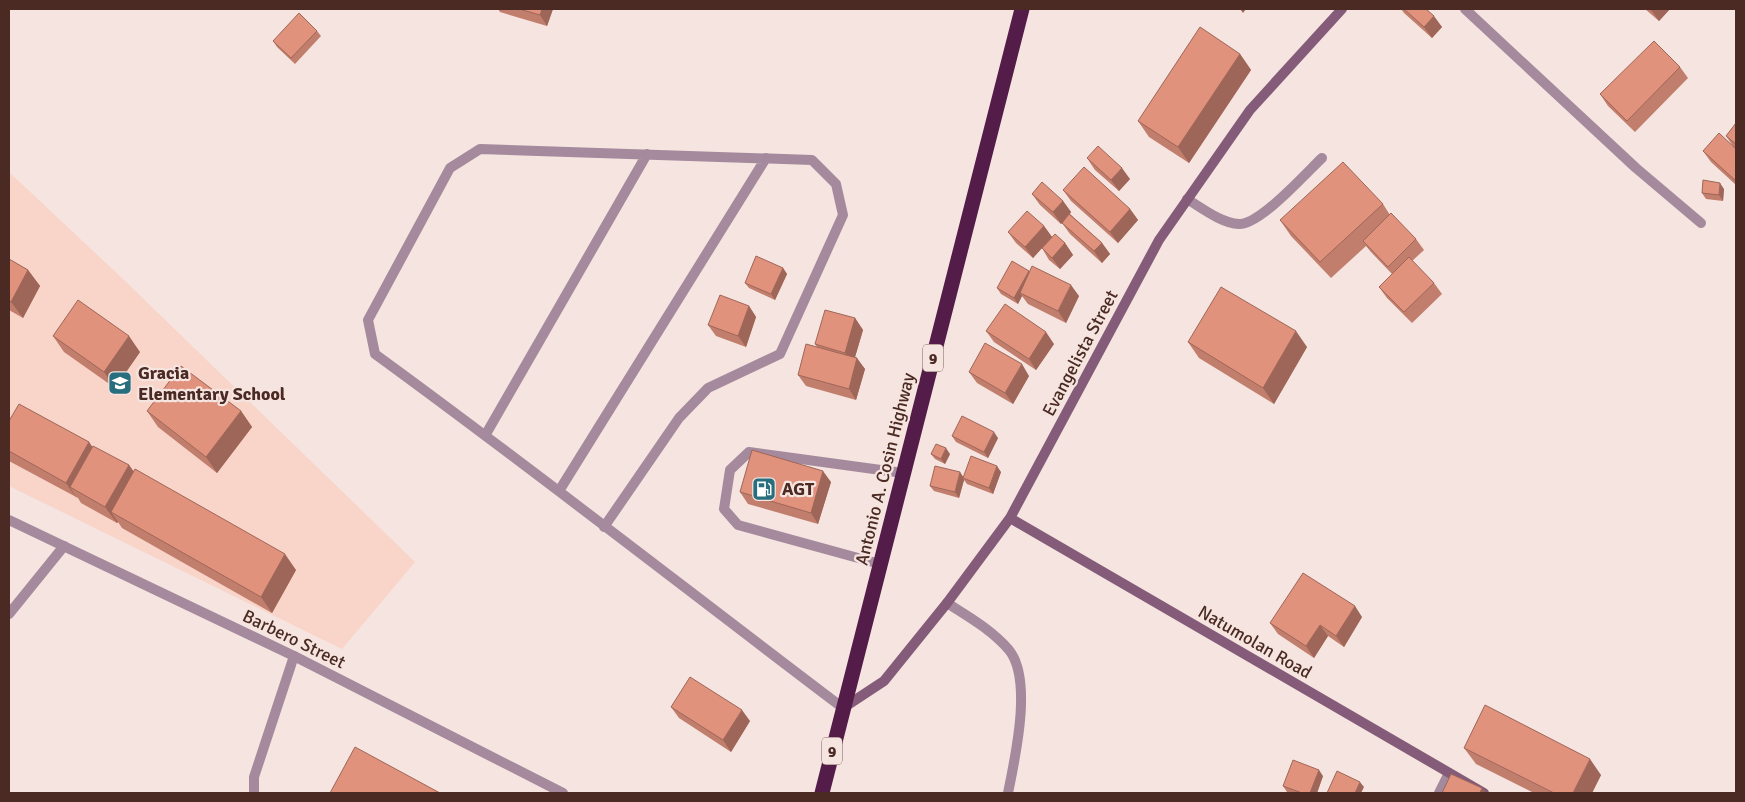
<svg xmlns="http://www.w3.org/2000/svg" width="1745" height="802" font-family="Signika,sans-serif">
<rect width="100%" height="100%" fill="#f5e4df"/>
<path fill="#f9d4c9" d="M9 172 124 280 415 562 342 649 9 486Z"/>
<g fill="none" stroke-linecap="round" stroke-linejoin="round">
<path stroke="#a5899d" stroke-width="10" d="M1465 9 1636 168 1701 223
M1187 199C1202 208 1221 223 1239 224 1260 225 1306 173 1322 158
M486 434 647 154
M559 491 766 158
M604 527 679 418 708 388 780 354 843 215 836 184 812 160 480 149 450 168 368 320 375 354C533 469 687 590 843 708
M880 564 738 525 724 509 730 470 749 452 903 473
M947 603C969 617 992 630 1009 650 1033 680 1015 758 1008 793
M9 614 64 546
M254 793V777L294 656"/>
<path stroke="#a5899d" stroke-width="10" d="M9 520 294 656 563 793
M1439 793 1449 773"/>
<path stroke="#845b79" stroke-width="10" d="M1010 518 1484 793
M843 708 884 681 947 603 1010 518 1159 240 1250 110 1342 9"/>
<path stroke="#541d49" stroke-width="15" d="M822 793 1022 9"/>
</g>
<path fill="#c27e6c" d="M498 9H553L547 26 500 12Z
M1401 9H1426L1442 27 1432 38 1404 13Z
M1645 9H1670L1659 21Z
M317 31 321 36 295 64 277 47 273 41Z
M1240 54 1251 70 1189 163 1149 137 1138 121Z
M1680 67 1688 78 1635 132 1608 106 1600 94Z
M1736 123V185L1711 162 1703 151 1733 146 1726 136Z
M1087 158 1130 179 1119 191 1095 170Z
M1724 189 1723 201 1706 199 1702 193Z
M1063 190 1130 209 1138 220 1118 243 1071 201Z
M1032 194 1063 201 1071 212 1070 214 1102 243 1110 254 1102 263 1070 234 1062 223 1061 224 1040 205Z
M1383 204 1390 215 1416 239 1424 250 1412 261 1434 283 1442 294 1412 323 1387 298 1379 287 1392 274 1371 252 1366 246 1331 278 1291 236 1280 220Z
M1044 226 1052 237 1065 243 1073 255 1060 269 1049 260 1042 248 1033 258 1016 243 1008 232Z
M9 259 28 270 40 286 23 318 9 310Z
M783 268 787 274 775 300 749 288 745 283Z
M1029 271 1079 296 1066 323 1028 304 1022 296 1018 304 1001 294 997 288Z
M749 306 756 317 746 347 716 336 708 325Z
M855 318 863 330 855 357 865 369 856 400 806 386 798 375 817 347 815 344Z
M986 331 1054 344 1036 370 994 342Z
M53 336 140 352 115 388 64 352Z
M1188 342 1307 347 1274 404 1199 358Z
M969 372 1029 376 1013 404 977 383Z
M147 411H241L252 427 217 473 158 427Z
M9 421 89 442 92 447 129 465 134 472 296 570 272 613 122 528 118 522 117 523 81 503 78 498 9 461Z
M952 436 998 438 988 458 956 442Z
M931 454H950L945 464 935 459Z
M1001 472 993 494 967 484 964 480 959 498 934 491 930 486 963 477Z
M831 482 818 524 748 504 740 492Z
M1362 617 1344 647 1328 636 1314 658 1278 634 1270 623Z
M671 707 750 721 731 752 679 718Z
M1464 748 1601 775 1592 793H1534L1476 764Z
M1323 776 1317 793H1291L1287 792 1283 786Z"/>
<path fill="#9e6658" d="M542 9H553L547 26 540 15Z
M1240 9H1246L1243 13Z
M1652 9H1670L1659 21 1651 10Z
M1434 16 1442 27 1432 38 1424 27Z
M1240 54 1251 70 1189 163 1178 147Z
M1122 168 1130 179 1119 191 1111 180Z
M1720 183 1724 189 1723 201 1719 195Z
M1063 201 1071 212 1061 224 1053 212Z
M1130 209 1138 220 1118 243 1110 232Z
M1044 226 1052 237 1033 258 1025 247Z
M1065 243 1073 255 1060 269 1052 258Z
M1102 243 1110 254 1102 263 1094 251Z
M783 268 787 274 775 300 771 294Z
M28 270 40 286 23 318 11 302Z
M1029 271 1033 277 1020 293 1022 296 1018 304 1014 298Z
M1071 285 1079 296 1066 323 1058 311Z
M749 306 756 317 746 347 738 336Z
M855 318 863 330 853 364 845 353Z
M1296 331 1307 347 1274 404 1263 388Z
M1046 332 1054 344 1036 370 1029 359Z
M129 336 140 352 115 388 104 372Z
M857 358 865 369 856 400 849 389Z
M1022 364 1029 376 1013 404 1005 393Z
M241 411 252 427 217 473 206 457Z
M994 432 998 438 988 458 984 452Z
M89 442 100 458 70 487 77 499 66 483Z
M946 448 950 454 945 464 941 459Z
M129 465 140 481 111 512 118 522 117 523 105 507Z
M997 466 1001 472 993 494 989 488Z
M823 471 831 482 818 524 811 513Z
M960 472 964 478H963L964 480 959 498 955 492Z
M285 554 296 570 272 613 261 597Z
M1355 606 1362 617 1344 647 1336 636Z
M1320 625 1328 636 1314 658 1306 646Z
M742 710 750 721 731 752 723 740Z
M1590 759 1601 775 1592 793H1573Z
M1319 770 1323 776 1317 793H1310Z
M1360 782 1364 787 1361 793H1355Z
M1482 788 1486 793H1480Z"/>
<path fill="#e1927d" stroke="#9e6658" d="M519 9H542L540 15Z
M1404 9H1426L1434 16 1424 27Z
M299 13 317 31 291 58 273 41Z
M1200 27 1240 54 1178 147 1138 121Z
M1654 41 1680 67 1627 121 1600 94Z
M1736 123V144L1726 136Z
M1719 133 1736 149V181L1703 151Z
M1098 146 1122 168 1111 180 1087 158Z
M1343 162 1383 204 1320 262 1280 220Z
M1084 167 1130 209 1110 232 1063 190Z
M1703 180 1720 183 1719 195 1702 193Z
M1042 182 1063 201 1053 212 1032 194Z
M1027 211 1044 226 1025 247 1008 232Z
M1391 213 1416 239 1388 267 1363 241Z
M1069 214 1102 243 1094 251 1062 223Z
M1055 234 1065 243 1052 258 1042 248Z
M756 256 783 268 771 294 745 283Z
M1409 257 1434 283 1404 312 1379 287Z
M9 259 28 270 11 302 9 300Z
M1012 261 1029 271 1014 298 997 288Z
M1032 266 1071 285 1058 311 1020 293Z
M1221 287 1296 331 1263 388 1188 342Z
M720 295 749 306 738 336 708 325Z
M78 300 129 336 104 372 53 336Z
M1005 304 1046 332 1029 359 986 331Z
M825 310 855 318 845 353 815 344Z
M985 343 1022 364 1005 393 969 372Z
M806 344 857 358 849 389 798 375Z
M181 366 241 411 206 457 147 411Z
M19 404 89 442 66 483 9 451V421Z
M962 416 994 432 984 452 952 436Z
M936 444 946 448 941 459 931 454Z
M93 446 129 465 105 507 70 487Z
M752 450 823 471 811 513 740 492Z
M971 456 997 466 989 488 963 478Z
M935 466 960 472 955 492 930 486Z
M135 469 285 554 261 597 111 512Z
M1303 573 1355 606 1336 636 1320 625 1306 646 1270 623Z
M690 677 742 710 723 740 671 707Z
M1485 705 1590 759 1573 793H1554L1464 748Z
M355 747 440 793H330Z
M1293 760 1319 770 1310 793H1302L1283 786Z
M1337 771 1360 782 1355 793H1327Z
M1451 774 1482 788 1480 793H1442Z"/>
<defs>
<g id="school-square" transform="scale(1.25)"><rect x="-9" y="-9" width="18" height="18" rx="4" fill="#296e7e" stroke="#f5e4df"/><path d="M0-5L7-2L0 1L-7-2ZM-4 1L0 2.5L4 1V4Q0 6-4 4Z" fill="#fff"/></g>
<g id="fuel-square" transform="scale(1.25)"><rect x="-9" y="-9" width="18" height="18" rx="4" fill="#296e7e" stroke="#f5e4df"/><path d="M-5.5-6h7V0h2V4h1.3V-2.5L3-4.5l.8-.8L6-3V5H2.5V1h-1V6h-7ZM-4.2-4.7v3.2H.2V-4.7Z" fill="#fff"/></g>
</defs>
<g fill-rule="evenodd">
<use href="#school-square" x="120" y="383"/>
<use href="#fuel-square" x="764" y="489"/>
</g>
<g text-anchor="middle" stroke-width="4.5" stroke-linejoin="round" paint-order="stroke">
<g fill="#f5e4df" stroke="#7d625b" stroke-width="1">
<rect x="923" y="344.5" width="20" height="27" rx="4"/>
<rect x="822" y="737.5" width="20" height="27" rx="4"/>
</g>
<g font-size="16" font-weight="bold" fill="#4a2a22">
<text x="933" y="364">9</text>
<text x="832" y="757">9</text>
</g>
<g font-size="18" fill="#4a2a22" stroke="#f5e4df">
<text transform="translate(1080 353) rotate(-62)" y="6">Evangelista Street</text>
<text transform="translate(885 469) rotate(-76)" y="6">Antonio A. Cosin Highway</text>
<text transform="translate(294 639) rotate(26)" y="6">Barbero Street</text>
<text transform="translate(1255 642) rotate(30)" y="6">Natumolan Road</text>
</g>
<g font-size="18" font-weight="bold" fill="#4a2a22" stroke="#f5e4df" text-anchor="start">
<text x="138" y="379">Gracia<tspan x="138" dy="21">Elementary School</tspan></text>
<text x="782" y="495">AGT</text>
</g>
</g>
<rect width="1745" height="802" fill="none" stroke="#4a2a22" stroke-width="20"/>
</svg>
